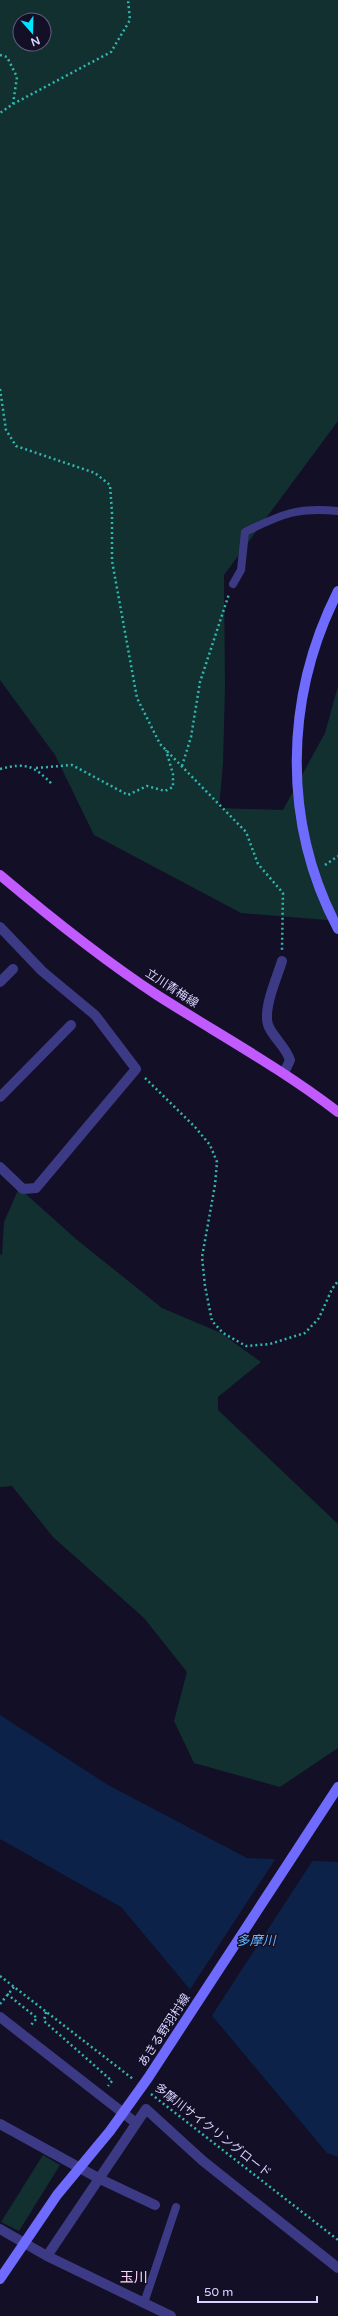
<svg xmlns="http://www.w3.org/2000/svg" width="338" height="2316" font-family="'Varela Round','Noto Sans JP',sans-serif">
<rect width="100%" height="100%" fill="#130f26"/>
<path fill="#12302f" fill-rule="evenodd" d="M0 0H338V421L224 575 225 687 223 764 219 808 283 810 325 733 338 686V921L241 913 94 835 55 755 0 680ZM20 20H44V44H20Z
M19 1188 76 1239 162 1308 221 1333 261 1362 218 1397V1410L338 1524V1748L280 1787 194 1763 174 1721 187 1672 144 1618 53 1537 12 1486 0 1487V1254L2 1255 4 1222Z
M43 2155 60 2165 19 2231 1 2222Z"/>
<path fill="#0c2248" d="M0 1715 108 1785 247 1858 338 1862V2157L327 2153 121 1907 0 1839Z"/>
<path fill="#130f26" d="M276 1858 313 1860 211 2017 189 1991Z"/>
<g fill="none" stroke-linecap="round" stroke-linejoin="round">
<path stroke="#2fb8b0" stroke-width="2.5" stroke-dasharray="2 3" stroke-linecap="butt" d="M0 55 7 57 17 77 13 104 0 113
M13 104 111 52 130 20 128 0
M0 389 6 430 16 446 95 473 110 485 112 513V561L137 698 160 744 246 832 258 864 283 893 282 950
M182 766 191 737 200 682 229 594
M36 768 72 765 128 795 147 786 165 791 173 787V774L166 750
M0 769C27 762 34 766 53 785
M325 865 338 856
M145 1078 195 1127 210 1145 217 1162 215 1185 202 1257 205 1286 212 1321 223 1333 246 1346 270 1344 305 1333 319 1318 332 1289 338 1281
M0 1976 133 2079
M7 1994 37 2018 31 2025
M0 2004 14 1987
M46 2012 44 2021 112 2081 108 2086
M151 2094 338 2240"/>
<path stroke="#3d3a85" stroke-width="8" d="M233 584 241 570 245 532C282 514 297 507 338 511
M144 2303 176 2207"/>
<path stroke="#3d3a85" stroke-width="10" d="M0 927 42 971 95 1015 136 1069 36 1188 23 1189 0 1167
M282 961C277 978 260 1014 270 1029 276 1040 286 1048 290 1060L284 1073
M0 982 13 969
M0 1097 71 1025
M0 2017 136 2123
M0 2124 100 2179 155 2205
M0 2229 47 2256 171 2316
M47 2256 146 2109 203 2161 338 2268"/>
<path stroke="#6f6bff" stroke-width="10" d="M338 591C284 698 282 823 338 929"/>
<path stroke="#c25bff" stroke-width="10" d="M0 875C51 918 102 959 157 995 218 1034 281 1068 338 1112"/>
<path stroke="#6f6bff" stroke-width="10" d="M0 2279 57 2195 110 2131 148 2078 338 1787"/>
</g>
<g text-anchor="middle" stroke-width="3" stroke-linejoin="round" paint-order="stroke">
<g font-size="12" fill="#d9d4ff" stroke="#130f26">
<text transform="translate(172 988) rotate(33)" y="4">立川青梅線</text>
<text transform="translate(164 2030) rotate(-57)" y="4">あきる野羽村線</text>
<text transform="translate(213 2130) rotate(38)" y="4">多摩川サイクリングロード</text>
</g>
<g font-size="13" font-style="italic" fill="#62b6ff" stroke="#130f26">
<text x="256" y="1945">多摩川</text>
</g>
<g font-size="14" fill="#ffd6f0" stroke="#130f26">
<text x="134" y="2282">玉川</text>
</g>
</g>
<g transform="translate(32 32) rotate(160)"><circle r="19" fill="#130f26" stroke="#625e7d"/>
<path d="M0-3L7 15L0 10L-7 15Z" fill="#00e5ff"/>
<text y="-6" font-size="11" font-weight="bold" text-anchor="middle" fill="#d9d4ff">N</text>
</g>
<path d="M198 2296v6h119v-6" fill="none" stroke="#d9d4ff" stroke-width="2"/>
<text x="204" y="2296" font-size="12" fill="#d9d4ff" stroke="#130f26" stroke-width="3" paint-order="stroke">50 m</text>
</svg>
